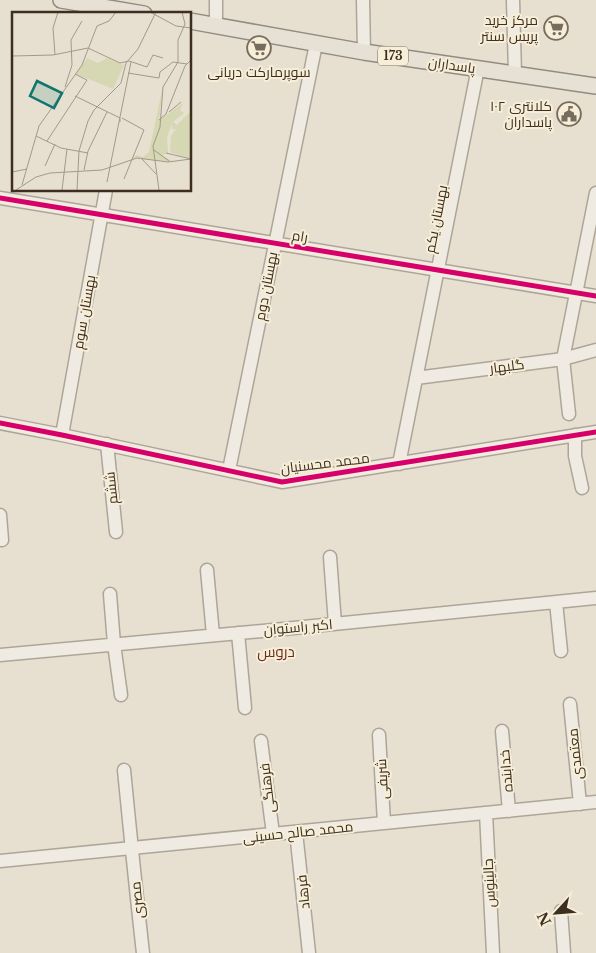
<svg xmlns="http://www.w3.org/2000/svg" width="596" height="953" font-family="'Libre Baskerville',Cairo,serif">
<rect width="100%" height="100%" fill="#e7e0d1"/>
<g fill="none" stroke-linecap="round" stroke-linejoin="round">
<g stroke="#ada599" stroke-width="15">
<path id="minor" d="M216 0V26
M363 0 364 52
M513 0 515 74
M0 198 596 296
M416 378 563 359 596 350
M569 414 563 359 596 193
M0 423 62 435 282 482 596 432
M62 435 106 190
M575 435V456L582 488
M107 444 116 532
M399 464 478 68
M229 470 316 44
M0 515 2 540
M330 557 335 624
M207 570 213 635
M110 594 114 644 121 695
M556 602 561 651
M238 633 245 708
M0 655 273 630 596 598
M570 704 580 804
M502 731 509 811
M379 735 384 823
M261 741 273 834
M124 770C130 831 136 892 143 953
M486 813 493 953
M296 832 309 953
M0 861 596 802
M561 911 564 953"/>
</g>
<g stroke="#928b80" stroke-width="18">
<path id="major" d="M61 0 144 14
M190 21 364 52 596 86"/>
</g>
<use href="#minor" stroke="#efebe3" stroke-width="12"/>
<use href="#major" stroke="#e6e1d4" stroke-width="15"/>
<g stroke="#f7eed8" stroke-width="8">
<path id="cycleway" d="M0 198 596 296
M0 423 62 435 282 482 596 432"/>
</g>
<use href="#cycleway" stroke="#d6006c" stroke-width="5"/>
</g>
<defs>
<g id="supermarket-ring" transform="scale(1.25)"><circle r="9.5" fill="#f7eed8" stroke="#786c5e" stroke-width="1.5"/><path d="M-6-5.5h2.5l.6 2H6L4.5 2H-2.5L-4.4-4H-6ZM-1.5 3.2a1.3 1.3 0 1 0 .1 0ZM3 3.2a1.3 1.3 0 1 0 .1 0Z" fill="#786c5e"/></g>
<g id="civic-ring" transform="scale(1.25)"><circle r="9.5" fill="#f7eed8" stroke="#786c5e" stroke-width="1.5"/><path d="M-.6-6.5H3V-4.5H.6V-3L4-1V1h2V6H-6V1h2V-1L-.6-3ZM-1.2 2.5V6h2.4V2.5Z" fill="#786c5e"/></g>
</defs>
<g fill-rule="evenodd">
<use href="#supermarket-ring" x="556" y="28"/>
<use href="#supermarket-ring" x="259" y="48"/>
<use href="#civic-ring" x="569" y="114"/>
</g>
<g text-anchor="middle" stroke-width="4" stroke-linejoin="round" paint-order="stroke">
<rect fill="#f7eed8" stroke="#756857" stroke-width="1" x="378" y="46.5" width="30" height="19" rx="4"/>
<g font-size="12" font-weight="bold" fill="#3d2e20">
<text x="393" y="60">173</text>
</g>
<g font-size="14" fill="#3d2e20" stroke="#f7eed8" text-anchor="end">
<text x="538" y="25">مرکز خرید<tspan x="538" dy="16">پریس سنتر</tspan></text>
<text x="259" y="77" text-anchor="middle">سوپرمارکت دریانی</text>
<text x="552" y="111">کلانتری ۱۰۲<tspan x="552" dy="16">پاسداران</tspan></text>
</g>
<g font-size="14" fill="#3d2e20" stroke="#f7eed8">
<text transform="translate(452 65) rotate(8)" y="5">پاسداران</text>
<text transform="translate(436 219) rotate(-79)" y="5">بهستان یکم</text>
<text transform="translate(300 236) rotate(9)" y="5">رام</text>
<text transform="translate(266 286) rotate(-79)" y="5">بهستان دوم</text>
<text transform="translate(84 312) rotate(-80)" y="5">بهستان سوم</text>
<text transform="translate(507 366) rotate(-7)" y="5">گلبهار</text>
<text transform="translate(325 463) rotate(-7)" y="5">محمد محسنیان</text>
<text transform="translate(111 488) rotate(-96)" y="5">ششم</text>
<text transform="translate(298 627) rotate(-5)" y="5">اکبر راستوان</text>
<text transform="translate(575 754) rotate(-96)" y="5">معتمدی</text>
<text transform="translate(506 771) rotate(-95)" y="5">خدابنده</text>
<text transform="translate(382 779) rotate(-93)" y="5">شریفی</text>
<text transform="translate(267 788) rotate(-97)" y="5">فرهنگی</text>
<text transform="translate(298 832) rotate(-6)" y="5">محمد صالح حسینی</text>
<text transform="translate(489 883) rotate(-93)" y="5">جالینوس</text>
<text transform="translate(303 892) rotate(-96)" y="5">فرهاد</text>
<text transform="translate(137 900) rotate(-96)" y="5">مصری</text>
</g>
<g font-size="15" fill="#6b2e1e" stroke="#f7eed8">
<text x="276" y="657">دروس</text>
</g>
</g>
<g transform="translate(12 12)">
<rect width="179" height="179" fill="#e7e0d1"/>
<path d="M75 46 86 51 95 46 111 53 113 51 101 77 64 62ZM152 69 147 108 171 91 168 98 172 101 161 110 165 113 179 99V147L158 140 159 124 164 117H160V112L155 125 156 141 150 143 162 150 119 146 125 143 131 145 137 140Z" fill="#d6d7b3"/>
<path fill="none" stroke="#a3998a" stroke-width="1" d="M138 0 164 14 179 16M43 43 41 16 46 0M1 44 41 43 76 36 108 51 117 49 135 55 141 43 151 46M116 61 147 66 148 60 161 50 175 52M53 75 60 53 59 28 70 9M63 84 108 106V110M157 100 169 90M110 106 132 118 112 167M147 108 154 102 173 54 179 48M24 124 49 136 76 141M35 129 75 68 63 62M142 138 157 149M154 141 179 147M130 147 144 162M33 154 43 132M72 158 76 139 95 100M0 160 15 157M95 170 119 50M10 173 27 114 70 53 85 14 97 9 104 0M4 178 24 165 38 161 90 158 125 146 156 150 179 147M50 178 55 137M65 178 67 139 76 109 82 98 109 71 114 51 126 37 144 0M147 178 141 134 148 115 151 75 166 50V28L173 12 170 0"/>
<path fill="#0f766e" fill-opacity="0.15" stroke="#0f766e" stroke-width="2.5" d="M25 69 50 81 42 96 18 84Z"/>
<rect width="179" height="179" fill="none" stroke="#3d2e20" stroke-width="2.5"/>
</g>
<g transform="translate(556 913) rotate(244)" stroke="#f7eed8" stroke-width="4" paint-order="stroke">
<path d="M0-4L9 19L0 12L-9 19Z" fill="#3d2e20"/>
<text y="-8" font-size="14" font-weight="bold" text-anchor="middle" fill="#3d2e20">N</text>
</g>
</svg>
